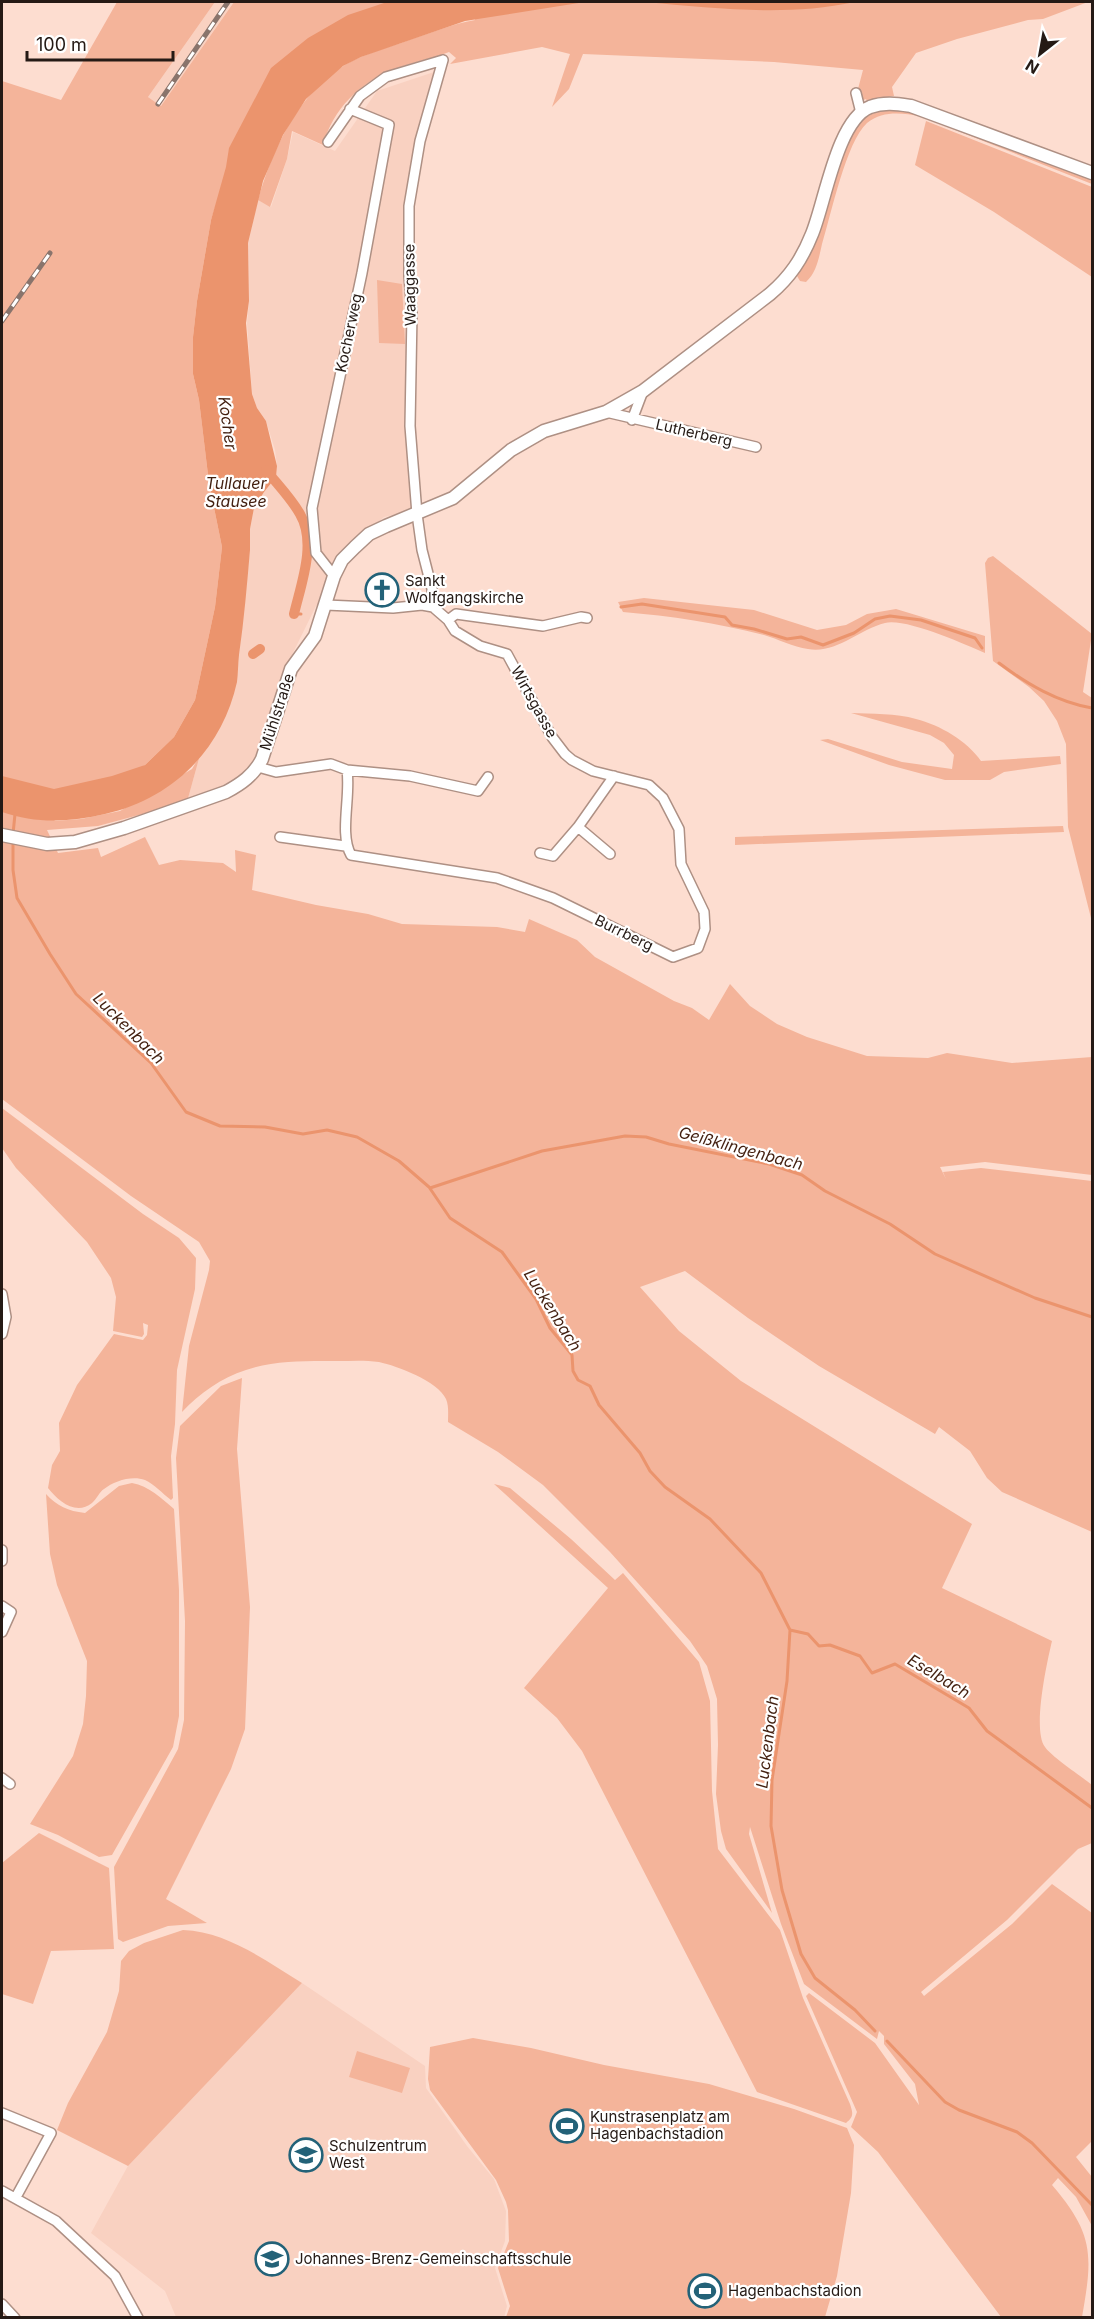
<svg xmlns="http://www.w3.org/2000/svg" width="1094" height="2319" font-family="Inter,sans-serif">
<rect width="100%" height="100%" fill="#fdddd0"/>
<path fill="#f9d1c1" d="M215 2H234L161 106 148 97Z
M434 72 404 201 409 342 405 395 415 510 384 517 348 548 321 603 316 606 287 665 252 766 238 784 187 802 200 755 212 741 236 683 250 550V529L254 508 259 498 276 477 277 466 275 450 266 421 257 408 252 394 247 323 249 301 248 243 258 200 271 207 287 159 293 132 335 151 377 91Z
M302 1983 425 2066 426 2088 467 2146 494 2179 506 2211 505 2241 495 2268 507 2306 504 2318 176 2317 165 2291 91 2233 129 2164Z"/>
<path fill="#f4b49a" d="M117 2H215L148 97 161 106 234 2H406L326 50 218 198 211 220 197 301 193 337V374L199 400 209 483 222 547 215 607 195 700 174 737 145 765 54 821 81 819 120 811 192 769 200 755 187 802 98 826 47 830 58 853 98 848 101 857 145 837 159 865 180 860 223 863 236 872 235 850 256 855 252 890 316 905 368 914 402 924 497 927 525 932 529 919 577 940 595 957 674 1001 692 1008 709 1020 730 984 750 1006 777 1024 807 1037 867 1056 928 1058 947 1053 1012 1063 1092 1057V1175L985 1162 940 1167 946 1179 943 1172 981 1168 1092 1181V1532L1002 1492 987 1478 970 1451 939 1427 935 1434 819 1366 748 1318 685 1271 640 1287 679 1331 741 1381 972 1524 942 1588 1052 1641C1047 1662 1032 1730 1045 1747 1052 1757 1081 1776 1092 1785V1843L1078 1849 1007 1920 921 1992 924 1996 1012 1924 1052 1884 1092 1913V2141L1076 2157 1092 2177V2226L1076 2197 1058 2178 1052 2185C1094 2234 1093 2255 1082 2317H1001L878 2152 851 2127 857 2112 806 1996 809 1993 875 2043 919 2105 915 2084 884 2044V2036L879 2031 877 2039 804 1984 781 1924 750 1827 749 1834 772 1913 726 1849 721 1831 716 1794 718 1745 717 1699 707 1666 690 1641 610 1552 543 1485 498 1452 448 1422C448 1415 449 1406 446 1399 438 1381 397 1366 379 1362 365 1360 351 1361 338 1361 308 1361 275 1360 246 1370 221 1378 200 1393 182 1412L189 1346 209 1270 210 1261 199 1242 131 1196 2 1099V81L61 100Z
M468 2H1088L1043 19 1028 20 957 39 916 53 892 87 894 96 867 101 866 99 854 104 863 70 774 62 583 54 569 89 552 107 570 54 542 47 450 64 456 58 449 52C431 59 412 62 395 69 360 82 333 109 323 145L292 131 287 159 270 207 258 200C272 150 299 92 345 65 365 53 388 48 409 40 431 33 452 24 475 20Z
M892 107 921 113 1092 179V184L920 116C902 113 883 110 867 123 846 142 831 215 822 244 819 257 817 272 806 282L800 281 797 276 806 258 845 146 859 123 870 113Z
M926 121 1092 187V277L994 212 915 165Z
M377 280 402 284 405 344 379 343Z
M993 556 1092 634 1083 692 1092 698V922L1068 827 1066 744 1057 721 1044 701 1029 687 993 661 985 563 988 558Z
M644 598 754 610 817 630 846 625 867 614 896 609 985 636V653C964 644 906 618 885 623 858 630 836 654 808 649 793 647 778 639 764 635 717 623 671 616 623 612L618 602Z
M851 713C872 714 896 713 916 719 940 725 967 741 981 761L1060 756 1061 764 1004 772 990 780H945L889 765 820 740 828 739 902 762 952 769 954 755 944 743 930 735Z
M1063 826 1064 832 735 845V837Z
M2 1108 143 1214 179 1238 196 1258 195 1289 177 1370 175 1424 171 1456 173 1498 171 1500C163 1494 154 1484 145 1480 132 1475 114 1481 104 1489 99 1492 97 1499 92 1503 76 1516 58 1501 48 1488L52 1465 60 1451 59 1423 77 1385 114 1334 143 1340 147 1335 148 1325 143 1323 144 1334 142 1337 113 1331 116 1297 111 1278 87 1242 16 1168 2 1148Z
M242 1378 237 1449 250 1607 245 1729 231 1769 166 1899 207 1923 168 1926 123 1942 118 1939 114 1867 178 1749 184 1720 185 1621 176 1458 180 1426 221 1386Z
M132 1483C149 1486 161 1498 174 1509L179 1590V1716L173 1747 112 1855 99 1857 58 1835 30 1824 73 1756 83 1724 86 1696 87 1661 57 1585 50 1554 46 1494C57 1506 68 1511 85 1513L119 1486Z
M494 1484 510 1488 571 1539 615 1580 623 1573 699 1662 710 1701 712 1791 718 1849 780 1930 803 1998 850 2104C853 2113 854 2117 846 2123L757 2092 582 1751 557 1718 524 1688 608 1588Z
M39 1833 109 1868 114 1949 51 1951 33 2004 2 1994V1863Z
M183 1930C228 1932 264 1960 302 1983L128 2166 57 2130 68 2103 107 2032 119 1991 121 1961 129 1951 144 1943Z
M473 2038 531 2048 604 2065 709 2084 794 2109 847 2128 854 2145 851 2193 837 2276 825 2317H506L510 2306 498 2268 509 2241 508 2210 506 2202 496 2180 430 2090 428 2079 430 2047Z
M357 2051 410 2068 402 2093 349 2077Z"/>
<path fill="#eb946d" d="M387 2H585L465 21 361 57 343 66 306 99 283 135 263 181 248 243 249 301 246 323 252 394 257 408 266 421 277 466 276 477 264 492 254 508 250 529V550C247 585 244 620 239 655 238 664 238 674 237 682 222 750 172 799 105 814 71 822 36 824 2 812V776L54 789 112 776 145 765 174 737 195 700 215 607 222 547 209 483 199 400 193 374V337L197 301 211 220 226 167 229 148 271 68 308 38 348 15Z
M644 2H855C785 17 715 8 644 2Z"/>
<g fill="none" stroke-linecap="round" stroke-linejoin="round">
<path stroke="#eb946d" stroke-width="3" d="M621 607 642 604 725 617 732 625 754 629 787 639 801 637 823 645 854 633 875 619 890 616 921 620 975 638 982 648
M294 614H301
M999 663C1027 684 1057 702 1092 708
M13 834 15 814
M13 840V870L17 898 50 954 76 994 151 1063 186 1112 220 1126 265 1127 303 1134 327 1130 357 1137 399 1161 429 1187 450 1218 502 1252 536 1299 550 1328 572 1355 573 1371 578 1380 590 1386 599 1405 640 1453 650 1471 665 1487 710 1519 761 1573 790 1630 787 1681 772 1780 771 1826 782 1890 801 1954 815 1978 855 2010 875 2031
M430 1188 542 1151 625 1136 646 1137 669 1144 769 1164 802 1175 825 1191 890 1224 935 1254 1035 1298 1092 1317
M790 1630 808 1634 819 1646 830 1645 860 1656 872 1673 895 1664 969 1708 987 1731 1092 1808
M887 2041 945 2102 959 2110 1017 2132 1032 2143 1092 2205"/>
<path stroke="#eb946d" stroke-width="10" d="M266 470C277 484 291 498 300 514 317 543 301 584 294 614
M253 654 260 649"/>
<g stroke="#ae9084" stroke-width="12">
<path id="minor" d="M856 93 861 113
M328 142 360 96 386 77 443 60
M606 412 756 447
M632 420 643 391
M334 576 316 553 312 508 362 273 389 125 350 109
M433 607 432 589 422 550 417 514 410 426 412 313 409 276V206L420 141 443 60
M448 620 456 614 543 626 581 617 587 618
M258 767 276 772 331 764 347 770C351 796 339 834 351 855L497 878 553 898 673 957 698 948 705 929 704 912 681 864 679 829 663 798 649 785 593 771 572 760 565 754 552 737 507 654 480 646 455 631 448 620 433 607 422 605 393 608 326 605
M347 770 410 776 478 791 488 777
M280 837 345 846
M540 853 553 856 578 827
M610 854 578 827 614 776
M2 1294 6 1317 2 1334
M2 1550V1561
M2 1606 11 1612 2 1632
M2 1778 10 1784
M2 2113 51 2133 16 2197
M2 2191 56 2221 115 2276 138 2318
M2 2304 15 2318"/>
</g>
<g stroke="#ae9084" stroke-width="15">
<path id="tertiary" d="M2 835 47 844 75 842 124 828 226 792C241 784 254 775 262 759L291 669 315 636 334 576 342 560 355 547 369 534 386 526 453 498 511 450 544 431 606 412 643 391 770 294C790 277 802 259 812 234 825 203 837 120 870 107 884 102 897 104 911 106L1092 173"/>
</g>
<use href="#minor" stroke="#fff" stroke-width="9"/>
<use href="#tertiary" stroke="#fff" stroke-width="12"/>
<g stroke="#89746c" stroke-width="5">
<path id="rail" d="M158 104 228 2
M2 321 50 253"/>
</g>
<use href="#rail" stroke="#fff" stroke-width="3" stroke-dasharray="9" stroke-linecap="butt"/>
</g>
<defs>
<g id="church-ring" transform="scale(1.725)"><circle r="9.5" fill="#fff" stroke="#236278" stroke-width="1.5"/><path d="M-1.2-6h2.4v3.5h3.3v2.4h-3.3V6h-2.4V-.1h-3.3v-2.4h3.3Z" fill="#236278"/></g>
<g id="stadium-ring" transform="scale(1.725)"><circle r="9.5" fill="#fff" stroke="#236278" stroke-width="1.5"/><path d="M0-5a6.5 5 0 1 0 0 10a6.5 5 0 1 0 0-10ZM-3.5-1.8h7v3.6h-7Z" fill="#236278"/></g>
<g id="school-ring" transform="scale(1.725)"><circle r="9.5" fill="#fff" stroke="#236278" stroke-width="1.5"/><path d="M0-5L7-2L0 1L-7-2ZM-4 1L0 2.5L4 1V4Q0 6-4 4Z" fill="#236278"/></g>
</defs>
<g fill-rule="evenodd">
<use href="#church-ring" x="382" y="590"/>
<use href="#stadium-ring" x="567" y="2126"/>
<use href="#school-ring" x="306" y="2155"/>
<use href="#school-ring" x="272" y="2259"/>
<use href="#stadium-ring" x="705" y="2291"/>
</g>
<g text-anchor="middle" stroke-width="4.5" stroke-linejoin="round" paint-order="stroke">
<g font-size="15" fill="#251a15" stroke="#fff">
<text transform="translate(410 285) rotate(-91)" y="5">Waaggasse</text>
<text transform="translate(349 333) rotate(-78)" y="5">Kocherweg</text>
<text transform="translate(694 433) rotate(13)" y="5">Lutherberg</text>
<text transform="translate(534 702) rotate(61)" y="5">Wirtsgasse</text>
<text transform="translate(277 712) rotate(-72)" y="5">Mühlstraße</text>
<text transform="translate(624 933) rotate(26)" y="5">Burrberg</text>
</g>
<g font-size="15" fill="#251a15" stroke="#fff" text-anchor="start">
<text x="405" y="586">Sankt<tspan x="405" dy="17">Wolfgangskirche</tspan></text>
<text x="590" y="2122">Kunstrasenplatz am<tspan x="590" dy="17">Hagenbachstadion</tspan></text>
<text x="329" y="2151">Schulzentrum<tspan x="329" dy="17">West</tspan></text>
<text x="295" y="2264">Johannes-Brenz-Gemeinschaftsschule</text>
<text x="728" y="2296">Hagenbachstadion</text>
</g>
<g font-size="16" font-style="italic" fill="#421f0f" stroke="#fff">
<text transform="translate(228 423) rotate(82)" y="6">Kocher</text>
<text x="236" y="489">Tullauer<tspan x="236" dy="18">Stausee</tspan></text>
<text transform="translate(129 1028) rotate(45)" y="6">Luckenbach</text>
<text transform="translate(741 1148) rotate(15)" y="6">Geißklingenbach</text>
<text transform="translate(553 1310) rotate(58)" y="6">Luckenbach</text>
<text transform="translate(939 1676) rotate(31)" y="6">Eselbach</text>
<text transform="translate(767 1742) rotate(-83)" y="6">Luckenbach</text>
</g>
</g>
<rect width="1094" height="2319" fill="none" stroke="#251a15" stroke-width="6"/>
<g transform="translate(1040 54) rotate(211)" stroke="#ffffff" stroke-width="4.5" paint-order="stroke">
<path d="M0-4.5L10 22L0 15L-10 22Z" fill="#251a15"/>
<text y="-9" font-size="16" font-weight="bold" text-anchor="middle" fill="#251a15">N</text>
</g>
<path d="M27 51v9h146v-9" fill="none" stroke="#251a15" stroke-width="3"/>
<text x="36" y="51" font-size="18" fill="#251a15" stroke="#ffffff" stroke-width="4.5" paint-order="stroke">100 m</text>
</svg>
